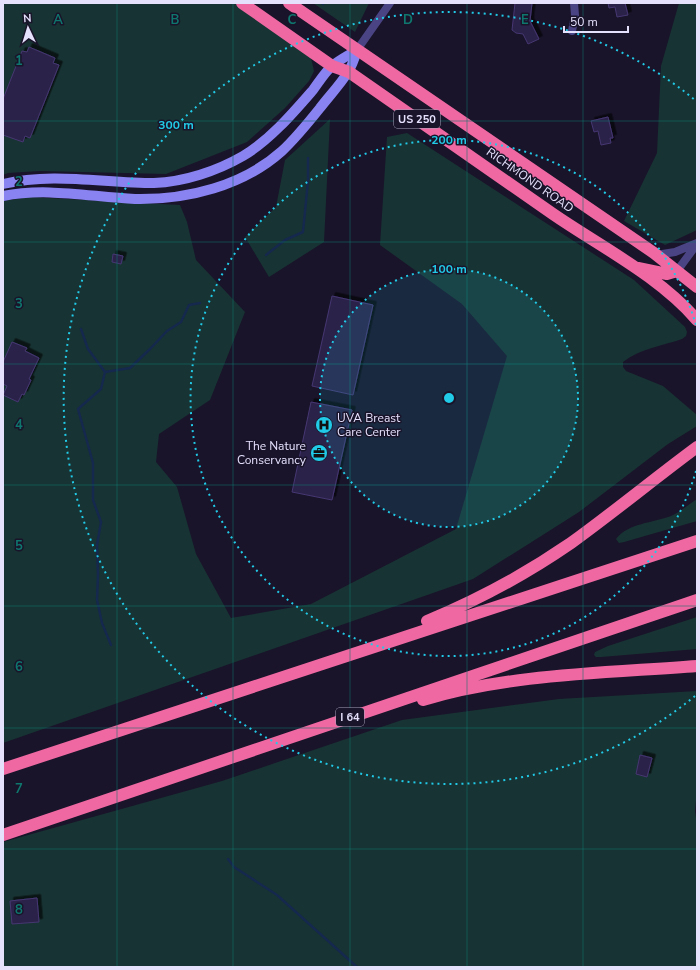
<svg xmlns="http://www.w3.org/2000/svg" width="700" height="970" font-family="'Nunito Sans',sans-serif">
<defs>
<filter id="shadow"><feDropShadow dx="3.5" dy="-3.5" stdDeviation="0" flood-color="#0009"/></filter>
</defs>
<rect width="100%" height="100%" fill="#19142a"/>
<path fill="#183333" d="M3 3H234L311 58 314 71 309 81 285 108 247 142 166 174 40 171 8 173 3 175Z
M313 3H369L355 32Z
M679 3H697V230L665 245 624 221 657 153 661 66Z
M330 119 324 242 269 277 245 237 276 207 285 160Z
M407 133 634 280 685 327 687 332 686 336 682 339C662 346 641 348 623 362V367L626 371 663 386 697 415V426L668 444 579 512 473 579 3 743V201L30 197 180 205 187 222 196 260 245 312 210 400 159 434 156 462 177 487 196 554 231 618 311 604 456 529 507 356 462 304 380 245 387 137Z
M697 499V521L624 542 619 543 616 539C628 523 653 523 671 516 680 512 688 505 697 499Z
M697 617V649L601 657H596L594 655 595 652 608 646Z
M697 691V790L695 811 697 824V967H3V842L222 781 402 720 559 699Z"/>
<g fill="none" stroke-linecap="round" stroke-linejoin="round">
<path stroke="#15284d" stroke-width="2.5" d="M323 3V4
M266 255 285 240 303 232 308 181V158
M81 329 88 349 105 372
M111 645 102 623 97 600 98 575 97 545 101 522 93 500V463L78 409 101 389 105 372 130 368 150 349 167 331 181 322 189 305 200 303
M228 859 234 867 277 895 357 967"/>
</g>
<path fill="#2c2249" stroke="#453772" filter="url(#shadow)" d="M515 3H532L530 21 539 39 528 44 523 34 516 33 512 30Z
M608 3H627H625L628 15 617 17 615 7 609 8Z
M29 47 55 58 53 63 59 65 30 138 25 136 23 142 3 135V99L22 51 27 52Z
M608 117 613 138H610L611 143 601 145 598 131 594 132 591 121Z
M113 254 123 256 121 264 112 262Z
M332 296 373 305 353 395 312 386Z
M12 342 27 348 25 351 39 358 29 379 31 380 24 395 22 394 18 402 3 395 7 386 3 384V362Z
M311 402 352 410 332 500 292 492Z
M640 755 652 758 647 777 636 774Z
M37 898 39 922 12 924 10 901Z"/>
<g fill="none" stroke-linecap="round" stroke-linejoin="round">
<path stroke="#4a4484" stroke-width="8" d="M572 31 575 15 574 3
M357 50 390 3
M656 255 675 252 697 243
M677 271 697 244"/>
<path stroke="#8982f1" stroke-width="10" d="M3 184C53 172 103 183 154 183 184 182 217 171 243 156 270 140 293 113 313 90 319 82 325 72 332 66 339 60 349 55 357 50
M3 196C47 187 91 197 135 199 187 200 243 186 282 151 296 138 308 123 320 108 329 96 340 85 348 72 352 66 355 57 357 50"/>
<path stroke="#ef68a2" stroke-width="12" d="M242 3 332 66 349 72C417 119 485 167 553 214 601 247 659 276 697 320
M289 3 654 253 697 287
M638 268 667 274 677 271
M427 621C478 600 526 574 571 543 614 512 655 478 697 447
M423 700C507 674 608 673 697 666
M3 769 697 541
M3 835 697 600"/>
</g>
<path fill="none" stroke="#0f766e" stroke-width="1" stroke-opacity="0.55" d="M117 3V967M233 3V967M350 3V967M467 3V967M583 3V967M3 121H697M3 242H697M3 364H697M3 485H697M3 606H697M3 728H697M3 849H697"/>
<circle cx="449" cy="398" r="129" fill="#21cae7" fill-opacity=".12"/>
<g fill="none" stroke="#21cae7" stroke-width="2" stroke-dasharray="2 4">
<circle cx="449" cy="398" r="129"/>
<path d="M696 471A258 258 0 1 1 696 325"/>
<path d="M695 696A386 386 0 1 1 695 100"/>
</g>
<defs>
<g id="hospital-disc" transform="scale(0.9)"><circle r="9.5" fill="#21cae7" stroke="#19142a"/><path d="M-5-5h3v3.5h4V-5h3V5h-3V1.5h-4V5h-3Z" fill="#111"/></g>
<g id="office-disc" transform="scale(0.9)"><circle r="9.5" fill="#21cae7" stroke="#19142a"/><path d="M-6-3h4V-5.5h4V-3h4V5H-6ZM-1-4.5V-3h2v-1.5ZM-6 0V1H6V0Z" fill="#111"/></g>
</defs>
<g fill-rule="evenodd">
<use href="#hospital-disc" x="324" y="425"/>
<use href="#office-disc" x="319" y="453"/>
</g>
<g text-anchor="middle" stroke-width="3" stroke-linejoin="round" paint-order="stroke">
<g fill="#19142a" stroke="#a8a3bd" stroke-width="1">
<rect x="394" y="110" width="46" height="18" rx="3"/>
<rect x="336" y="708" width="28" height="18" rx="3"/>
</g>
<g font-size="11" font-weight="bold" fill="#e5e0fc">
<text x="417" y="123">US 250</text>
<text x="350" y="721">I 64</text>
</g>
<g font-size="12" fill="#e5e0fc" stroke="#19142a">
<text transform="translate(530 180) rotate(35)" y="4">RICHMOND ROAD</text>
</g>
<g font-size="12" fill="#e5e0fc" stroke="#19142a" text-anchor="start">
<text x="337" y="422">UVA Breast<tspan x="337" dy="14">Care Center</tspan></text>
<text x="306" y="450" text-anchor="end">The Nature<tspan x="306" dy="14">Conservancy</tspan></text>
</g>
</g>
<g font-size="13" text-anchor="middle" font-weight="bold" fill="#0f766e" stroke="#19142a" stroke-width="3" stroke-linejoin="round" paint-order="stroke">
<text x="58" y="24">A</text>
<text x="175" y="24">B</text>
<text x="292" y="24">C</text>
<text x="408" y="24">D</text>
<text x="525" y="24">E</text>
<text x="19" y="65">1</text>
<text x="19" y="186">2</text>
<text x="19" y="308">3</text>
<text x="19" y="429">4</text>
<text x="19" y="550">5</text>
<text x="19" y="671">6</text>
<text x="19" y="793">7</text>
<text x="19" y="914">8</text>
</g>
<circle cx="449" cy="398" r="6" fill="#21cae7" stroke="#19142a" stroke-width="2"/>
<g font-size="12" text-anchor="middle" font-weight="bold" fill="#21cae7" stroke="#19142a" stroke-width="3" stroke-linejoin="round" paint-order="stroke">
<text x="176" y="129">300 m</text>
<text x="449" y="144">200 m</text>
<text x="449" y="273">100 m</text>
</g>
<rect width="700" height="970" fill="none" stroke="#e5e0fc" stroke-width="8"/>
<g transform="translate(28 28) rotate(356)" stroke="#19142a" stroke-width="3" paint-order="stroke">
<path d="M0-3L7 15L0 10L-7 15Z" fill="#e5e0fc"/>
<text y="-6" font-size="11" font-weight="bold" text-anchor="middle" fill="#e5e0fc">N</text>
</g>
<path d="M564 26v6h64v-6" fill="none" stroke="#e5e0fc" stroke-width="2"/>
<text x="570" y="26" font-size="12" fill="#e5e0fc" stroke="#19142a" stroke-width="3" paint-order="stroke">50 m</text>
</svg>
